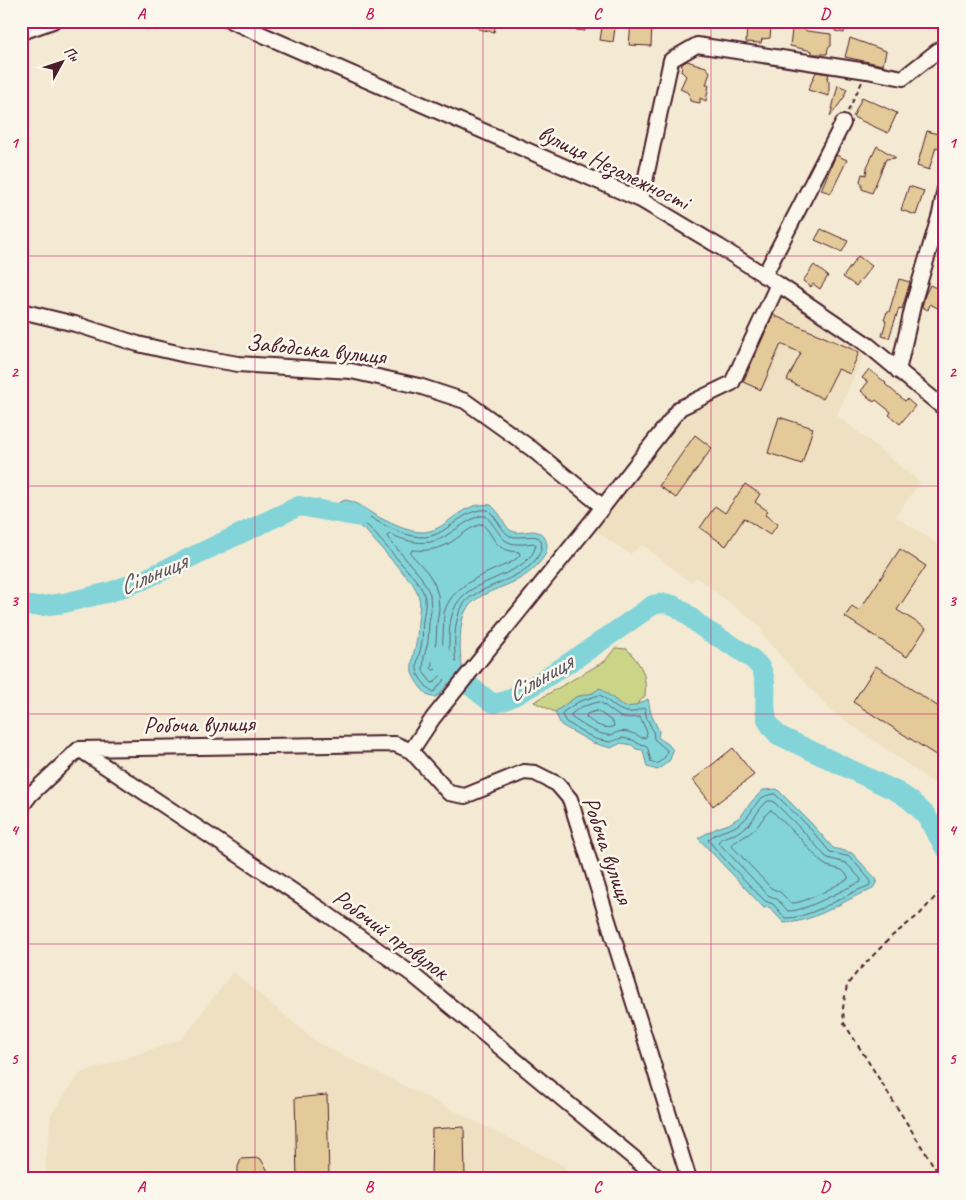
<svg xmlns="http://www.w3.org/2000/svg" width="966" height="1200" font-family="Caveat,sans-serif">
<rect width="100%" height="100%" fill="#f4ead3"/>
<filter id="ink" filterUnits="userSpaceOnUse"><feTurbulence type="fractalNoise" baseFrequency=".02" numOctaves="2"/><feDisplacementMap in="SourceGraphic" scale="10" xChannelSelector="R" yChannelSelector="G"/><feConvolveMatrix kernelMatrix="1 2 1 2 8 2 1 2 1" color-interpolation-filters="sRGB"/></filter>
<g filter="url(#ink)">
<path fill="#efe0c2" d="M778 284 868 345 837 415 920 482 896 516 945 549V791L830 710 763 636 760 626 696 577 691 583 642 545 630 554 588 526 680 408 732 383Z
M233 972 318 1043 563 1165 571 1179H44L51 1114 81 1073 182 1039Z"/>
<path fill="#cad588" stroke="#8a7a5a" d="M615 648 627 649C641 665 647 673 645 696L634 707H624L600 688 593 693 576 697 555 712 534 702 605 661Z"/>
<path fill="#82d4d8" stroke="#6c8c93" d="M346 500C359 503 362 507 373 514 388 522 408 533 424 532 449 530 459 501 491 505 494 508 497 511 499 514 503 519 506 529 512 531 523 536 536 525 544 537 555 552 533 571 521 578 503 589 477 592 466 610 459 621 459 654 462 666L439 695C437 696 435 698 432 697 425 696 412 677 412 671 411 662 414 652 416 644 418 636 417 628 418 621 420 603 422 600 413 584L366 531 352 521 336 517 333 514 334 507 340 502Z
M600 688 624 707 634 706 648 699 651 714 659 731 658 737 664 742 667 743 673 750 670 760 658 770 647 767 643 750 636 749 632 745 621 743 611 748 593 743 561 725 555 712 576 697 593 693Z
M777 789 811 823 833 848 852 853 877 880C874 890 870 891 860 894 836 906 811 922 784 923L769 907 764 908 698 838 717 828 729 824 741 816 752 801 763 790Z"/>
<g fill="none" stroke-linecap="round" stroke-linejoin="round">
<path stroke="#606770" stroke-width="1" d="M346 505C356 507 362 512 370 517 384 526 408 538 425 537 449 535 463 507 488 510 496 516 503 533 510 536 519 539 535 534 539 538 542 541 542 545 541 549 535 573 497 582 477 593 472 596 466 600 463 605 453 619 454 649 456 665L434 692C429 690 426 686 423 682 411 668 420 657 422 641 423 635 422 628 423 621 424 613 426 606 425 598 424 592 420 586 416 580L369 527 354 517 339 512V509Z
M479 516H486C505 537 499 548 534 543L536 545C530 573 480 578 462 597 448 612 449 633 449 652 449 656 450 661 449 664 447 669 438 678 435 682L432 683 424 673 423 670 424 657 428 642 429 622 431 611 430 594 421 577 388 538 387 536 390 534C408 542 426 547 444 537 456 530 466 521 479 516Z
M482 524C497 537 491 550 519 552L520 555C515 561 508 564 500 567 478 577 451 587 444 613L442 661 435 670H433L431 668 436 642 437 623 439 609 438 595 434 583 428 573 411 554V551L413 550C425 551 436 550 448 544 460 537 469 527 482 524Z
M600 695C611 702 619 714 633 712 637 711 640 708 645 708L646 716 653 731 654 739 667 750 665 757 657 764 653 763 651 762 648 749 645 745 639 744 633 740 622 738 610 742 595 739 566 722 562 715 563 712 578 702Z
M600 702 620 717 625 718 640 717 647 732 646 737 642 738C636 734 626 730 618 732 614 733 612 736 607 735 594 733 581 724 571 717V714L581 707Z
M598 711 613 722 614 726C604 731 593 723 586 717L587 714Z
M775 794 808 826 830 852 850 857 870 880V885L866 887 858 890C839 899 807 919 785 918L773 904 765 901 728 863 708 840C714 834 721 832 729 829 734 828 739 824 743 821 756 811 754 795 775 794Z
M768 801H773L803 831 826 857 831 859 846 863 861 879V882C843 889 805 912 788 911L777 899 768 895 718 842 722 838 735 834 749 825 760 809Z
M771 810 798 836 821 862 827 866 842 870 848 876V879C835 886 804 904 791 903L780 892 771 888 731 845C738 839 748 836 755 829 761 823 764 814 771 810Z"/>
<path stroke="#82d4d8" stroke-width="20" d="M21 606H41L64 603 110 592 143 580 299 506 360 517
M440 654 446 667 488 700C490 701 492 703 495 703 514 704 630 621 653 605 661 603 667 602 675 606 687 612 695 623 706 630 720 639 751 654 760 667 770 683 762 702 767 719 769 726 774 730 778 735L898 792 910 800 926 815 945 848"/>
</g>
<path fill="#e4ca99" stroke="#4a1f2b" d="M479 21H496L494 32 478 29Z
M577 21H586L585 31 576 30Z
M603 21H616L613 42 600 40Z
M837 21H846L844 33 835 31Z
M631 23 641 25V23H652L651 46 629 45Z
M747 24 771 26 770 38 762 39 761 43 746 42Z
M802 28 807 31 831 34V46L828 48 827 54H812V51L790 46 792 30Z
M850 38 886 51 883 65 845 57Z
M687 61 706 67 710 72 706 85H709L706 101 700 98V103L690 101 689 93 680 89 686 76 681 71 682 64Z
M816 72 829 74 827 80 829 81V96L808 90Z
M838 85 847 89 844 96H845L830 117Z
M862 97 897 113 888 133 853 117Z
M927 131 945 136V149L936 147 929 170 917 166Z
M877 146 896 158 886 159 872 193 862 189V184L860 181 862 174 866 175 867 167Z
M836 155 847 160 831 193 821 190Z
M909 186 924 191 916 215 901 210Z
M821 229 848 241 842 252 815 240Z
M858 256 872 266 856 286 843 277Z
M814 265 828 276 820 289 813 284 811 287 803 281Z
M899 279 910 282 902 309 899 308 889 338 882 336 886 321 884 320 887 312H889Z
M930 285 945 292V312L930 304 928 310 922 307 925 295Z
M773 315 859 352 850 374 838 369 823 399 787 380 801 353 781 344 761 390 743 382Z
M869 369 886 383 885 384 905 401 907 399 915 406 900 424 889 415 891 412 876 400 874 402 861 391 868 382 862 378Z
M779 417 813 428 802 464 768 453Z
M695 435 712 448 676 498 659 486Z
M745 484 760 494 755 502 768 511 765 515 778 524 770 535 744 518 726 546 700 528 715 506 725 513Z
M900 549 926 566 897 610 926 628 907 657 845 617 852 606 859 611Z
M876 666 945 711V761L853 702Z
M733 748 754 775 713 806 693 780Z
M327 1095 329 1179H297L295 1098Z
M464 1127 465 1179H431L432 1129Z
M260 1158 267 1169V1179H238V1167L241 1159Z"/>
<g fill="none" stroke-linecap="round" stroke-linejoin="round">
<g stroke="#4a1f2b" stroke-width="18">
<path id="minor" d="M231 21 641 200 720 247 778 284 868 345 945 409
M21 32 25 31 53 21
M641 200 671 60 697 45 867 71 903 78 945 45
M764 276 843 123
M21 311 75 324 138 344 186 355 238 364 351 371 419 386 465 401 532 449 603 507
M898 371 914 301 940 214 945 188
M79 749 320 909 413 975 659 1179
M411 751 433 718 588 526 680 408 732 383 778 284
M21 807 30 795 79 749 395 744 411 751 449 793 465 796 524 772 535 773 557 784 570 799 689 1179"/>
</g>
<path stroke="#4a1f2b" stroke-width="2" stroke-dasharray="5 4" stroke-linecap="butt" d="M848 111 862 82
M942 1179 844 1023 843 1008 847 985 858 971 892 936 920 914 945 886"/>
<use href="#minor" stroke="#fbf7ec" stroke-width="14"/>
</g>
</g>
<path fill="none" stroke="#c2185b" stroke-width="1" stroke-opacity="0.55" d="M255 21V1179M483 21V1179M711 21V1179M21 256H945M21 486H945M21 714H945M21 944H945"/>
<g text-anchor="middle" stroke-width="5" stroke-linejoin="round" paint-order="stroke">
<g font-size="24" fill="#4a1f2b" stroke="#fbf7ec">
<text transform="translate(614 167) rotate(26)" y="8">вулиця Незалежності</text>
<text transform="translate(316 349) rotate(6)" y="8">Заводська вулиця</text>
<text transform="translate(199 724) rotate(-1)" y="8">Робоча вулиця</text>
<text transform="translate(608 850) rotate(71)" y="8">Робоча вулиця</text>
<text transform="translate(391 934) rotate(36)" y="8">Робочий провулок</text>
</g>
<g font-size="25" font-style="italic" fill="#5b555f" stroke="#fbf7ec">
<text transform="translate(152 573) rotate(-23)" y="9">Сільниця</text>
<text transform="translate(539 677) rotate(-30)" y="9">Сільниця</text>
</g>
</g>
<rect width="966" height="1200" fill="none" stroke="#fbf7ec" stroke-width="55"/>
<g transform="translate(62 62) rotate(50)" stroke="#fbf7ec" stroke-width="4" paint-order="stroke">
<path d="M0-4L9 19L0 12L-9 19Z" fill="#4a1f2b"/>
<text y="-8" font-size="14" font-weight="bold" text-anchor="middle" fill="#4a1f2b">Пн</text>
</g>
<rect x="28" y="28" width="910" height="1144" fill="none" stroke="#c2185b" stroke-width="2"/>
<g font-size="16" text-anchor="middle" font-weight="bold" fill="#c2185b">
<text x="141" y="19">A</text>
<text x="369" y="19">B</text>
<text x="597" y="19">C</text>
<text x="825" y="19">D</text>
<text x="14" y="148">1</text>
<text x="952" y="148">1</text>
<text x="14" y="377">2</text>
<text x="952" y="377">2</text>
<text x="14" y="606">3</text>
<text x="952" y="606">3</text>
<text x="14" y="835">4</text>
<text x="952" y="835">4</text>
<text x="14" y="1064">5</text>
<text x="952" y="1064">5</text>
<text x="141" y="1192">A</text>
<text x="369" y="1192">B</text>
<text x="597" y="1192">C</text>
<text x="825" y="1192">D</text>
</g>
</svg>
